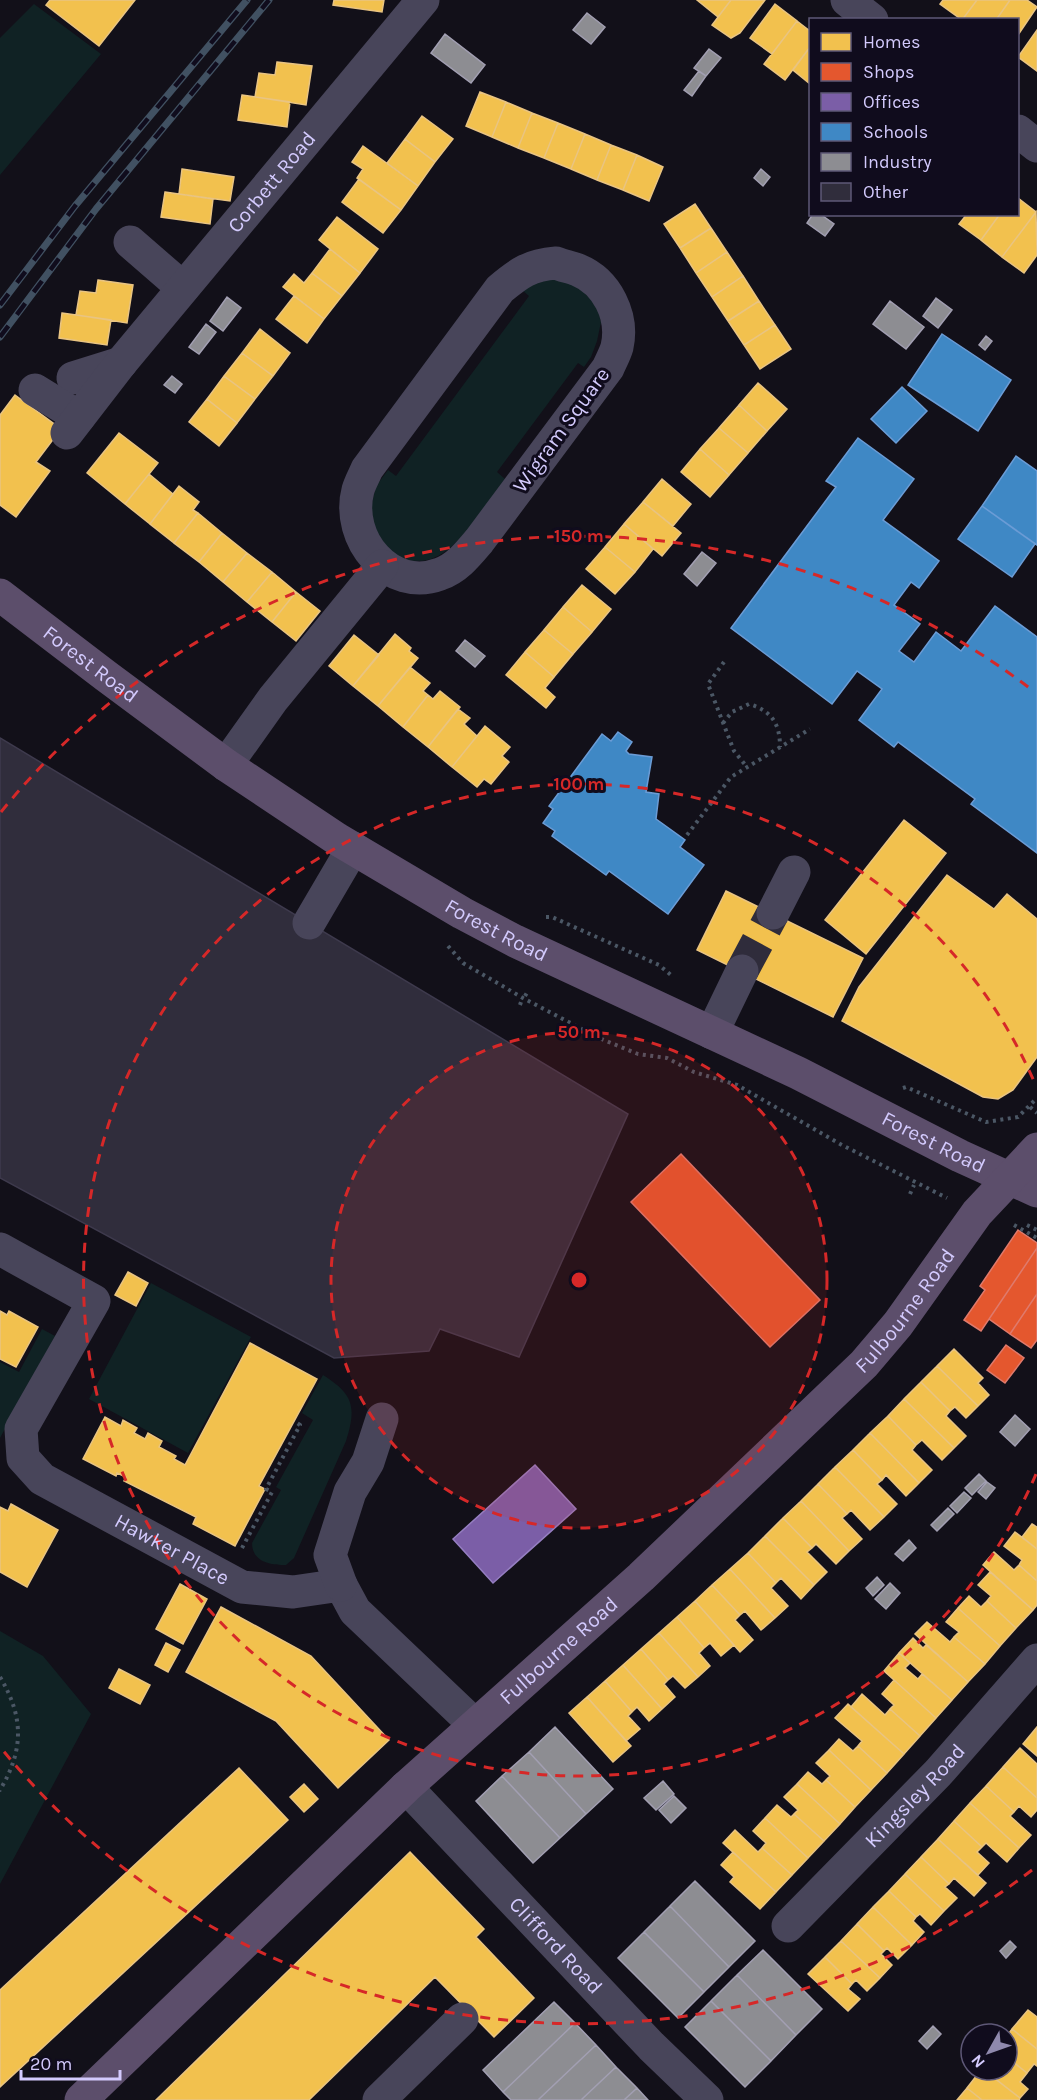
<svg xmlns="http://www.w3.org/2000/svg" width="1037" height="2100" font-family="Karla,sans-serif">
<rect width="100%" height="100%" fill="#121019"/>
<path fill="#102224" d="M34 4 101 54 0 175V38Z
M544 278 574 282 597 306 601 322 597 341 591 357 584 367 578 363 497 472 505 479C486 503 459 553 427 560 417 562 405 560 394 559L374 533 371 507 376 486 388 470 396 476 529 296 522 290Z
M151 1283 251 1337 188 1453 89 1399Z
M42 1329 55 1336 0 1438V1362L19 1372Z
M323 1375C353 1394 357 1406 346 1441L294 1558 286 1565C271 1565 252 1562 252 1543L281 1490 276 1487 313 1420 302 1413Z
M0 1631 43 1656 91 1714 0 1884Z"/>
<path fill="#f2c14e" stroke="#e9c482" stroke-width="1.5" d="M50 0H135L99 46 46 5Z
M334 0H384L382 12 333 5Z
M697 0H731L718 17Z
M731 0H765L740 33 731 38 712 25Z
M943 0H977L962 20 940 4Z
M977 0H1010L996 20H962Z
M1010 0H1027L1037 7 1018 35V20H996Z
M775 4 797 21 772 54 750 38Z
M797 21 810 31V47L785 80 764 64Z
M1037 30V71L1018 57Z
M810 47V84L793 70Z
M277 62 312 66 306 105 255 97 259 73 275 75Z
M480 92 506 102 492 137 466 126Z
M242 95 290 102 287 127 238 120Z
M506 102 532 113 518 148 492 137Z
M532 113 558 123 544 158 518 148Z
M422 116 453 139 435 162 405 139Z
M558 123 585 134 571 169 544 158Z
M585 134 611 145 597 180 571 169Z
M405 139 435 162 418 186 387 163Z
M611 145 637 155 623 190 597 180Z
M363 146 418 186 401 210 357 178 363 169 352 162Z
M637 155 663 167 649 201 623 190Z
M182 169 234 177 230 201 179 194Z
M359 179 401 210 383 233 342 202Z
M165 192 213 199 210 224 161 217Z
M1018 198 1036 212 1002 257 981 240 1000 214H1018Z
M695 204 711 228 680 248 664 224Z
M1036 212 1037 255 1024 273 1002 257Z
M967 214H1000L981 240 959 224Z
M337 217 378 249 360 273 319 240Z
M711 228 727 252 696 273 680 248Z
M330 249 360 273 342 296 312 273Z
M727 252 743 276 712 297 696 273Z
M312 273 342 296 324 319 283 287 294 274 304 283Z
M743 276 759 301 728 321 712 297Z
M98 280 133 285 127 323 76 315 80 291 96 293Z
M294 296 324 319 307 343 276 319Z
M759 301 775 325 744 345 728 321Z
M62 313 111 320 107 345 59 338Z
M775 325 791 349 760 369 744 345Z
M260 329 290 353 273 376 242 353Z
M242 353 273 376 255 399 224 376Z
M224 376 255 399 237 423 207 399Z
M758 383 787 409 767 431 739 405Z
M15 395 61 429 36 462 50 471 16 517 0 505V415Z
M207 399 237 423 219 446 189 422Z
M739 405 767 431 748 453 719 428Z
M719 428 748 453 729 475 700 449Z
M119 433 158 463 125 504 87 473Z
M700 449 729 475 710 497 681 472Z
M149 474 173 494 150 524 125 504Z
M662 479 691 504 673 526 643 502Z
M179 486 199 502 193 510 198 513 174 543 150 524Z
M643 502 681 533 662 556 624 524Z
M198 513 222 533 199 562 174 543Z
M624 524 653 549 635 572 605 547Z
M222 533 247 553 223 582 199 562Z
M605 547 635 572 615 594 586 569Z
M247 553 272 572 247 602 223 582Z
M272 572 296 592 272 622 247 602Z
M582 585 611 609 592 632 563 607Z
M296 592 320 611 296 641 272 622Z
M563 607 592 632 573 654 544 630Z
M544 630 573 654 554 677 525 652Z
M395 634 411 648 409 651 418 658 378 706 353 686Z
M354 635 379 655 353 686 329 666Z
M525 652 554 677 545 688 555 697 546 708 506 675Z
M410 667 430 683 423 691 428 695 403 727 378 706Z
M440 691 460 707 428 747 403 727 428 695 433 699Z
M458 709 470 718 464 724 477 736 452 767 428 747Z
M485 726 510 747 502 756 509 762 491 784 484 779 477 787 452 767Z
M904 820 946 853 866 954 825 920Z
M947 875 994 909 1007 894 1037 919V1057L1013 1090 998 1099 983 1097 842 1021 859 987Z
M726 891 863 958 833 1017 697 950Z
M128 1272 148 1283 136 1306 115 1295Z
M0 1311 7 1315 9 1311 38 1327 16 1367 0 1359Z
M250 1343 317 1379 259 1486 265 1489 235 1546 193 1524 196 1517 124 1481 126 1477 117 1473 116 1476 83 1459 105 1417 121 1426 123 1420 137 1428 134 1433 145 1439 148 1433 162 1441 159 1447 176 1456 174 1459 185 1465Z
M954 1349 983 1378 978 1383 989 1395 978 1406 937 1366Z
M937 1366 978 1406 966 1418 955 1407 950 1411 921 1382Z
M921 1382 950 1411 946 1416 966 1436 954 1448 904 1399Z
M904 1399 954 1448 942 1460 922 1440 916 1445 888 1416Z
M888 1416 916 1445 912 1450 932 1470 919 1483 870 1433Z
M870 1433 919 1483 906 1496 886 1475 882 1480 853 1450Z
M853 1450 882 1480 877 1484 897 1504 884 1517 835 1467Z
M835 1467 884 1517 870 1530 851 1510 847 1514 818 1484Z
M818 1484 847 1514 842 1518 862 1539 849 1551 801 1501Z
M801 1501 849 1551 836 1564 816 1544 812 1548 783 1518Z
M11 1504 58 1530 27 1587 0 1572V1507L8 1511Z
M783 1518 812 1548 807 1552 827 1572 814 1585 765 1536Z
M1032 1524 1037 1527V1549L1022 1537Z
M1015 1532 1037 1549V1581L1019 1565 1022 1560 1004 1546Z
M765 1536 814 1585 801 1599 781 1578 776 1583 748 1553Z
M994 1552 1014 1570 1019 1565 1037 1581V1605L1033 1610 983 1565Z
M748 1553 776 1583 771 1588 788 1606 775 1618 730 1569Z
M730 1569 775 1618 761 1630 745 1611 740 1615 712 1585Z
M990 1572 1033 1610 1016 1628 987 1601 991 1596 978 1585Z
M180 1584 207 1599 183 1644 156 1629Z
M712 1585 740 1615 735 1620 753 1640 740 1652 695 1601Z
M969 1596 981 1607 987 1601 1016 1628 1000 1646 958 1608Z
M695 1601 734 1645 721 1656 710 1643 704 1648 677 1617Z
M221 1607 311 1656 389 1740 338 1788 276 1721 186 1672Z
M958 1608 1000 1646 985 1664 954 1637 959 1632 946 1622Z
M677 1617 704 1648 699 1653 710 1666 698 1677 659 1633Z
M927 1622 950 1642 954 1637 985 1664 968 1682 915 1634Z
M659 1633 698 1677 685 1688 673 1676 668 1680 641 1649Z
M913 1638 923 1648 926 1645 968 1682 952 1700 899 1653Z
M166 1643 180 1650 168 1672 155 1665Z
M641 1649 668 1680 664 1684 675 1697 662 1709 623 1665Z
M899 1653 910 1663 905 1668 918 1679 922 1674 952 1700 936 1718 884 1671Z
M623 1665 662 1709 649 1721 637 1707 632 1712 605 1681Z
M119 1669 150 1685 140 1704 109 1688Z
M894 1680 936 1718 920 1736 890 1709 894 1705 882 1694Z
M605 1681 632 1712 628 1716 640 1729 626 1741 587 1697Z
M862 1694 885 1715 890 1709 920 1736 904 1754 851 1707Z
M587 1697 631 1746 613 1762 569 1713Z
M848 1704 904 1754 887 1773 858 1746 862 1741 835 1718Z
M1037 1727V1756L1023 1744Z
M839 1739 853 1751 858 1746 887 1773 871 1790 829 1750Z
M1020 1748 1037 1764V1798L1003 1767Z
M829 1750 871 1790 855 1807 826 1780 830 1776 816 1763Z
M1003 1767 1037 1798V1810L1031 1817 1019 1806 1014 1812 986 1786Z
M239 1768 288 1820 0 2087V1990Z
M808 1772 822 1784 826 1780 855 1807 840 1824 797 1784Z
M304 1784 318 1799 304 1812 290 1797Z
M797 1784 840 1824 824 1841 794 1814 798 1810 784 1797Z
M986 1786 1014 1812 1010 1816 1031 1835 1019 1848 970 1803Z
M970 1803 1019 1848 1007 1862 986 1843 982 1847 954 1821Z
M777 1805 791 1817 794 1814 824 1841 808 1858 765 1818Z
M765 1818 808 1858 792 1875 762 1848 766 1843 753 1831Z
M954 1821 982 1847 977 1852 989 1863 978 1875 938 1839Z
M735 1830 758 1852 762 1848 792 1875 776 1892 723 1843Z
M938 1839 986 1883 974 1896 954 1878 949 1884 921 1857Z
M410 1852 484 1929 476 1937 534 1998 494 2037 435 1977 309 2100H156Z
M733 1852 776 1892 760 1909 730 1882 734 1877 721 1865Z
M921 1857 949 1884 945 1887 957 1898 944 1911 905 1874Z
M905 1874 944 1911 931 1925 920 1914 916 1917 889 1891Z
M889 1891 916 1917 913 1921 924 1932 912 1945 873 1907Z
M873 1907 912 1945 898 1959 887 1948 884 1951 857 1924Z
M857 1924 884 1951 881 1954 892 1965 880 1978 841 1941Z
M841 1941 880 1978 867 1991 856 1980 852 1984 825 1957Z
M825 1957 852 1984 848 1989 860 1999 848 2011 808 1974Z
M1028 2010 1037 2017V2049L1012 2029Z
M1012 2029 1037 2049V2066L1034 2064 1027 2073 1007 2057V2036Z
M1007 2057 1027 2073 1020 2082 1028 2089 1020 2098 984 2070H1007Z
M981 2070H984L1020 2098 1019 2100H982L967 2088Z
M967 2088 982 2100H957Z"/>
<path fill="#e4572e" stroke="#df7a6c" stroke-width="1.5" d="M681 1154 820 1300 770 1347 631 1202Z
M1018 1230 1037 1243V1248L981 1331 964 1320 985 1290 980 1286Z
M1037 1248V1294L1010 1334 989 1319Z
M1037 1294V1340L1031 1348 1010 1334Z
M1006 1345 1024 1358 1005 1383 987 1370Z"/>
<path fill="#7b5ea7" stroke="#957ec1" stroke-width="1.5" d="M535 1465 576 1509 493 1583 453 1539Z"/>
<path fill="#3f88c5" stroke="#6b9cd6" stroke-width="1.5" d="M942 334 1011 380 978 431 908 385Z
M902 387 927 411 896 443 871 419Z
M858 438 914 479 883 520 939 561 919 588 911 582 894 605 920 624 899 651 914 662 936 632 961 651 995 606 1037 637V853L971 804 975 799 898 742 894 747 859 720 882 689 857 671 832 704 731 628 836 487 826 481Z
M1016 456 1037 471V545L982 506Z
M982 506 1035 544 1012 577 958 539Z
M618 732 632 742 626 751 629 754 652 757 646 792 659 794 656 819 685 840 680 847 704 865 668 914 609 871 606 875 552 836 555 831 543 823 553 809 549 806 602 734 611 741Z"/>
<path fill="#8d8d92" stroke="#a29fb2" stroke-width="1.5" d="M587 13 605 27 591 44 573 30Z
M445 34 485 65 471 83 431 53Z
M709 49 721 58 706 76 694 68Z
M699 71 706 76 692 96 684 90Z
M761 169 770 177 763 186 754 178Z
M813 214H820L834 224 825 236 807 223Z
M227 297 241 308 223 331 210 321Z
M936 298 952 310 938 328 923 316Z
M890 301 924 327 906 349 873 324Z
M206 324 216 332 199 354 189 347Z
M986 336 992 341 985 350 979 345Z
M172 376 182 384 175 393 164 385Z
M702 552 716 563 697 586 684 574Z
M465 640 485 656 475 667 456 651Z
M1015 1415 1030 1429 1015 1446 1000 1432Z
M979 1474 986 1481 972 1495 965 1488Z
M987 1482 995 1488 986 1499 978 1492Z
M964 1492 971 1498 957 1513 950 1506Z
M948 1508 954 1514 937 1531 931 1525Z
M909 1540 916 1548 903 1561 895 1554Z
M877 1577 884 1585 873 1596 866 1588Z
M890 1583 900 1593 886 1609 875 1599Z
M555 1727 613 1789 586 1814 529 1752Z
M529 1752 586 1814 560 1838 502 1776Z
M502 1776 560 1838 533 1863 476 1801Z
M663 1781 674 1794 656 1810 644 1798Z
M674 1796 686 1808 671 1823 659 1810Z
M695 1881 755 1941 729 1967 670 1906Z
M670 1906 729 1967 704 1992 644 1932Z
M644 1932 704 1992 678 2018 618 1958Z
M1010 1941 1016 1947 1006 1958 1000 1951Z
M763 1950 822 2009 796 2035 737 1975Z
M737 1975 796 2035 771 2061 711 2001Z
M711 2001 771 2061 745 2087 685 2027Z
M554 2002 575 2023 503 2092 483 2070Z
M575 2023 596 2045 538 2100H511L503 2092Z
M933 2026 941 2034 927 2049 919 2041Z
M596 2045 616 2067 581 2100H538Z
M616 2067 637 2088 624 2100H581Z
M637 2088 648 2100H624Z"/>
<path fill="#302d3c" stroke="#3e3a4d" stroke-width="1.5" d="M0 738 628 1114 519 1357 440 1329 429 1351 334 1358 0 1178Z"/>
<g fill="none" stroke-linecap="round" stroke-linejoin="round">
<path stroke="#2f2c3b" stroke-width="33" stroke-dasharray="33 16" stroke-linecap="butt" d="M742 971 773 913"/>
<path stroke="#4b5765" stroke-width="4" stroke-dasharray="3 4.5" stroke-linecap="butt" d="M724 662 708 684 734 751 747 767
M723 723 732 712 749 704C772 711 780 724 780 747
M687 835 731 777 810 729
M546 917H552L659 965 671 975
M448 946 463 963 523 998 599 1038 638 1054 667 1058 694 1072 737 1085 842 1145 947 1198
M525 996 528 991
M520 1005 521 1002
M903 1088 906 1087 986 1122 1018 1117 1037 1098
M1030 1107 1037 1113
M910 1194 914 1185
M1014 1225 1037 1238
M1027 1225 1037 1230
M242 1548 272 1492 266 1489 300 1425 294 1421
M0 1677C24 1717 24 1750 0 1790"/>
<g stroke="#48455a" stroke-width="33">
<path d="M847 0 872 20"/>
<path d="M1018 131 1037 146"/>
<path d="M130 242 183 288"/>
<path d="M556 263C563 266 571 267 578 270 607 282 624 316 617 347 615 354 611 361 608 368L479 541C468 554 457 568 440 574 390 593 345 539 358 490 360 483 364 476 367 469L500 289C519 273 530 265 556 263Z"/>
<path d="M73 378 121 363"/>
<path d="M35 390 79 417"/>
<path id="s1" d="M67 433 121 363 423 0"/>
<path d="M226 765 273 699 382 566"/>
<path d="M773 913 794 872"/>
<path d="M309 923 353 848"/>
<path d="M712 1033 742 971"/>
<path id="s2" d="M0 1249 94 1301 21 1429 23 1458 42 1479 242 1587 293 1592 341 1585 355 1611 475 1725"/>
<path d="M341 1585 330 1555 350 1492 368 1462 382 1419"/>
<path id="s3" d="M406 1787 651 2046 707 2100"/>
<path id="s4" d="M788 1926 938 1773 1037 1660"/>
<path d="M379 2100 462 2019"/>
</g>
<g stroke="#5c4e6b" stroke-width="33">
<path id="s5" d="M0 595 106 676 226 765 337 839 462 913 515 941 798 1073 960 1156 1037 1191"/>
<path id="s6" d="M81 2100 406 1787 641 1577 864 1364 898 1324 977 1213 1037 1149"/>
</g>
<g stroke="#415162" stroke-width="7">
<path id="rail" d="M0 305 75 206 247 0
M0 337 96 209 269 0"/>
</g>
<use href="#rail" stroke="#100c1d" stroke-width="4.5" stroke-dasharray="14" stroke-linecap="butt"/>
</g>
<circle cx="579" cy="1280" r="248" fill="#d62828" fill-opacity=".12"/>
<g fill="none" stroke="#d62828" stroke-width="3" stroke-dasharray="10 8">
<circle cx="579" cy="1280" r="248"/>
<path d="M1036 1474A496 496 0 1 1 1036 1086"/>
<path d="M1032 1870A744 744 0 0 1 1 1748M1 812A744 744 0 0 1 1032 690"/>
</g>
<g text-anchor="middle" stroke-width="6" stroke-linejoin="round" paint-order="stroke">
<g font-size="21" fill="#d3cafd" stroke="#100c1d">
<text dy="7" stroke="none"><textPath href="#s1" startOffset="324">Corbett Road</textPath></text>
<text transform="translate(561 430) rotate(-54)" y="7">Wigram Square</text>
<text dy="7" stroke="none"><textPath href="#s5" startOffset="114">Forest Road</textPath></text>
<text dy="7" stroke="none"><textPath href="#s5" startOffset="600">Forest Road</textPath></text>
<text dy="7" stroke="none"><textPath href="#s5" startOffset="1086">Forest Road</textPath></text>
<text dy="7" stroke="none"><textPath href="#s6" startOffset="1142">Fulbourne Road</textPath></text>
<text dy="7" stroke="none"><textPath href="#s2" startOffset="460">Hawker Place</textPath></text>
<text dy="7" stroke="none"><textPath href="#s6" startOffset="656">Fulbourne Road</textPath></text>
<text dy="7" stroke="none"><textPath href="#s4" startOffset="182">Kingsley Road</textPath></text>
<text dy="7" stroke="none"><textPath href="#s3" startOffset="218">Clifford Road</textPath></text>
</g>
</g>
<circle cx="579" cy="1280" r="9" fill="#d62828" stroke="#100c1d" stroke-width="3"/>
<g font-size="18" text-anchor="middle" font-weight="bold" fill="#d62828" stroke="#100c1d" stroke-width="6" stroke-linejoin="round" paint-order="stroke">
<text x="579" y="542">150 m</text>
<text x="579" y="790">100 m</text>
<text x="579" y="1038">50 m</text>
</g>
<rect x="809" y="18" width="210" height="198" fill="#100c1d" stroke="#5e5877" stroke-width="1.5"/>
<rect x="821" y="33" width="30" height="18" fill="#f2c14e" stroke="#5e5877" stroke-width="1.5"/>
<text x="863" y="48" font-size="18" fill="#d3cafd">Homes</text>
<rect x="821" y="63" width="30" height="18" fill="#e4572e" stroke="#5e5877" stroke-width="1.5"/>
<text x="863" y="78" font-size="18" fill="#d3cafd">Shops</text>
<rect x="821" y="93" width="30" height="18" fill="#7b5ea7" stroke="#5e5877" stroke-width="1.5"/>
<text x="863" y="108" font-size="18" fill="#d3cafd">Offices</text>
<rect x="821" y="123" width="30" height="18" fill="#3f88c5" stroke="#5e5877" stroke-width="1.5"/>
<text x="863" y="138" font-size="18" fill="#d3cafd">Schools</text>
<rect x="821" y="153" width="30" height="18" fill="#8d8d92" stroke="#5e5877" stroke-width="1.5"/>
<text x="863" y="168" font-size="18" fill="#d3cafd">Industry</text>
<rect x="821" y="183" width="30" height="18" fill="#302d3c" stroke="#5e5877" stroke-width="1.5"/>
<text x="863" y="198" font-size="18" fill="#d3cafd">Other</text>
<g transform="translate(989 2052) rotate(230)"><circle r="28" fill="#100c1d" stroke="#5e5877" stroke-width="1.5"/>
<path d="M0-4.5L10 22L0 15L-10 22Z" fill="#8f89ad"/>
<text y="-9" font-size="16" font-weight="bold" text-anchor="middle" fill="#d3cafd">N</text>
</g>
<path d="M21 2070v9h99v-9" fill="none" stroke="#d3cafd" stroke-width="3"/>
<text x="30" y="2070" font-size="18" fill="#d3cafd" stroke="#100c1d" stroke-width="4.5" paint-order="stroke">20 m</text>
</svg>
